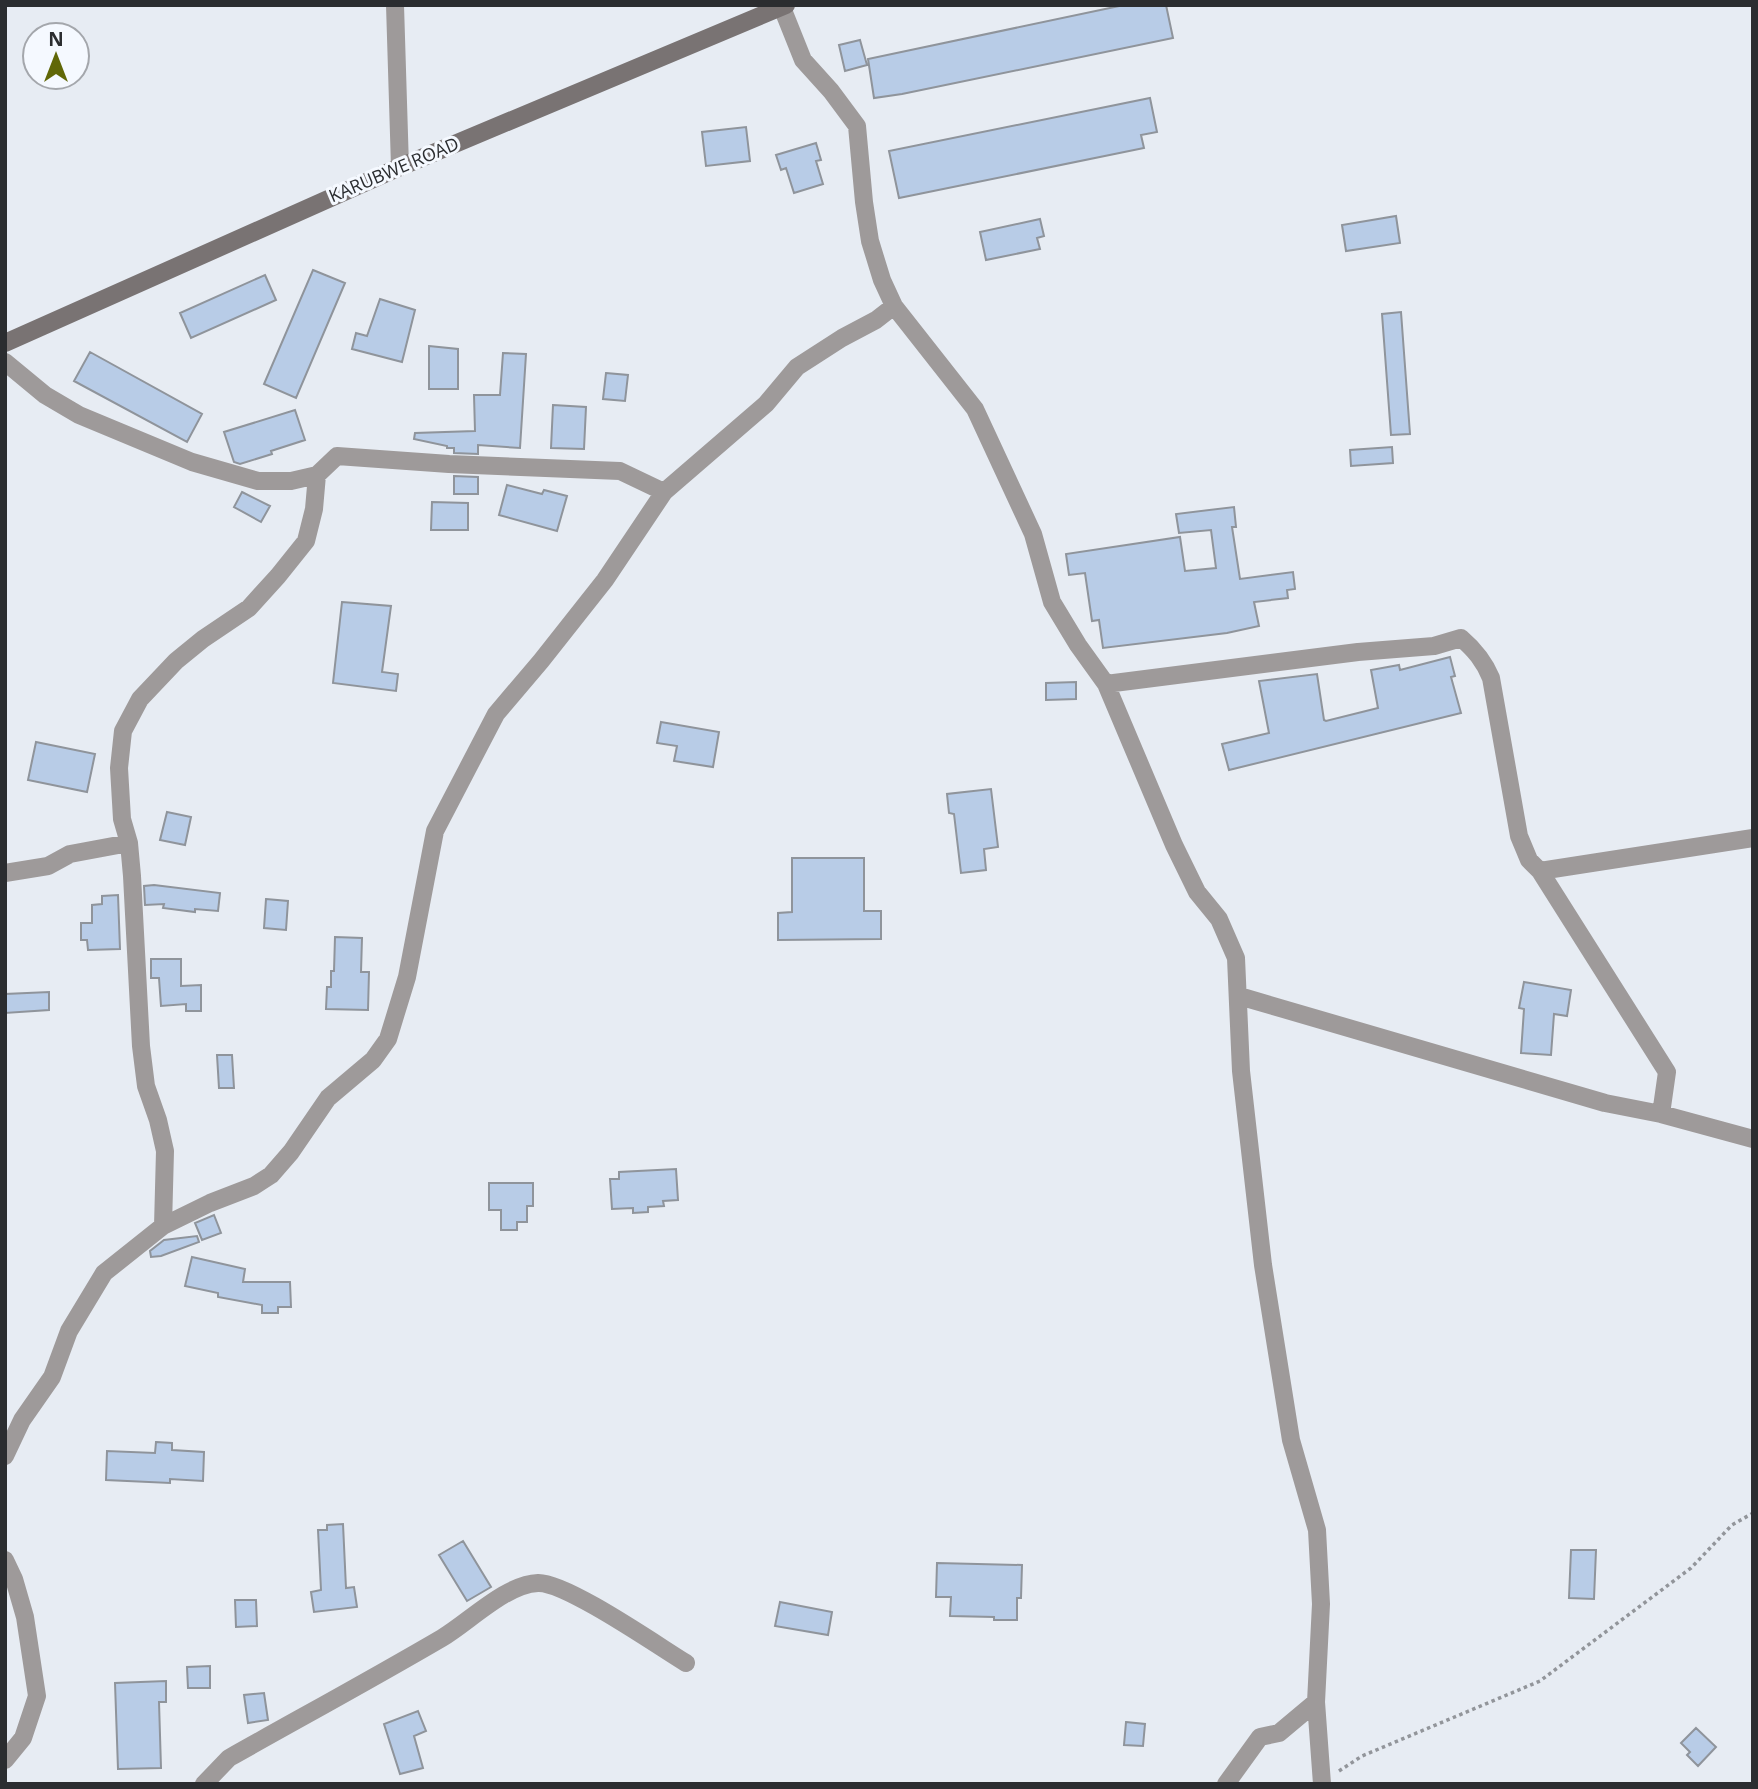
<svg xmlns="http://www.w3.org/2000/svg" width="1758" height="1789" font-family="'Open Sans',sans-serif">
<rect width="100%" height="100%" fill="#e7ecf3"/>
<path fill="#b8cce7" stroke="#8f949b" stroke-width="2" d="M1124 5H1166L1173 38 902 94 874 98 868 59Z
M860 40 867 65 845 71 839 45Z
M1150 98 1157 132 1141 135 1144 148 899 198 889 151Z
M746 127 750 161 706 166 702 132Z
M816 143 821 160 816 161 823 184 794 193 786 168 781 170 776 155Z
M1396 216 1400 243 1346 251 1342 225Z
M1040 219 1044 236 1037 238 1040 249 986 260 980 232Z
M313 270 345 283 296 398 264 384Z
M265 275 276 300 191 338 180 313Z
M380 299 415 310 402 362 352 349 356 333 367 336Z
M1401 312 1410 434 1391 435 1382 314Z
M429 346 458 349V389H429Z
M90 352 202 414 187 442 74 381Z
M503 353 526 354 520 448 478 445V454L454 453V448H447V446L414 439 415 433 475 431 474 395H500Z
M606 373 628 375 625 401 603 399Z
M553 405 586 407 584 449 551 448Z
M295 410 305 440 271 451 272 454 240 464 234 462 224 432Z
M1392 447 1393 463 1351 466 1350 450Z
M454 476 478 477V494H454Z
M507 485 542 494 544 490 567 496 557 531 499 515Z
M242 492 270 506 261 522 234 507Z
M432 502 468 503V530H431Z
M1234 507 1236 527H1232L1240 579 1293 572 1295 589 1287 590 1288 598 1254 602 1259 626 1227 633 1103 648 1099 620 1092 621 1085 573 1069 575 1066 554 1180 537 1185 571 1216 568 1211 530 1179 533 1176 514Z
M342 602 391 606 382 672 398 674 396 691 333 683Z
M1450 657 1455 676 1451 677 1461 713 1229 770 1222 744 1269 733 1259 681 1317 674 1324 720 1326 721 1378 708 1371 670 1399 665 1400 670Z
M1076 682V699L1046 700V683Z
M661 722 719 732 713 767 674 761 677 746 657 743Z
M36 742 95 754 87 792 28 780Z
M991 789 998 847 984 849 986 870 961 873 954 814 949 813 947 794Z
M167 812 191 817 185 845 160 840Z
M792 858H864V911H881V939L778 940V913L792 912Z
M154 885 220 893 218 911 195 909V912L163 908 164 904 145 905 144 886Z
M118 895 120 949 88 950 87 940H81V923H92V905L102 904V896Z
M266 899 288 901 286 930 264 928Z
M335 937 362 938 361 972H369L368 1010 326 1009 327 987H331V971H334Z
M151 959H181V986L201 985V1011H186V1004L161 1006 159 978H151Z
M1524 982 1571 990 1567 1016 1554 1014 1551 1055 1521 1053 1524 1009 1519 1008Z
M49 992V1010L5 1013V994Z
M217 1055H232L234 1088H219Z
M676 1169 678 1200 663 1201 664 1206 648 1207V1212L633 1213V1208L612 1209 610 1179H619V1172Z
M489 1183H533V1206H527V1222H517V1230H501V1210H489Z
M214 1215 221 1233 202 1240 195 1223Z
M197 1236 199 1242 161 1256 151 1257 150 1251 164 1240Z
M192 1257 245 1269 243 1282H290L291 1307H278V1313H262V1305L218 1297V1293L185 1286Z
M156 1442 172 1443V1450L204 1452 203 1481 170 1479V1483L106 1480 107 1451 155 1453Z
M343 1524 346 1588 354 1587 357 1607 314 1612 311 1592 321 1590 318 1530H327V1525Z
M463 1541 491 1587 467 1601 439 1555Z
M1571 1550H1596L1594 1599 1569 1598Z
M937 1563 1022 1565 1021 1598H1017V1620H994V1617L950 1616 951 1597H936Z
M235 1600H256L257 1626 236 1627Z
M780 1602 832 1612 828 1635 775 1626Z
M210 1666V1688H188L187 1667Z
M166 1681V1702H159L161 1768 118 1769 115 1683Z
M264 1693 268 1720 248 1723 244 1695Z
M418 1711 426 1731 414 1736 423 1768 400 1774 384 1724Z
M1126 1722 1145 1724 1143 1746 1124 1745Z
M1696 1728 1716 1747 1698 1766 1687 1755 1690 1752 1681 1743Z"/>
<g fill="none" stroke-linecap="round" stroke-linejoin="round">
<path stroke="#92959a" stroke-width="3.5" stroke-dasharray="3.5 3.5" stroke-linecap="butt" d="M1339 1771 1362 1756 1540 1681 1691 1568 1732 1525 1753 1513"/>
<path stroke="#9e9a9a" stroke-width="18" d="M395 5 400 167
M781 5 803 60 831 91 857 126 864 202 870 241 882 280 894 306 975 409 1033 534 1052 602 1078 645 1106 684 1174 845 1197 892 1219 919 1236 958 1241 1071 1263 1265 1291 1440 1317 1530 1321 1604 1316 1702 1322 1784
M5 362 45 395 79 415 192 462 258 481H291L317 475 337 456 449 464 620 471 664 492
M1106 684 1358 652 1434 646 1461 638C1475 650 1484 661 1491 678L1519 836 1529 860 1540 871 1667 1072 1661 1114
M1540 871 1753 838
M5 873 48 866 70 854 129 843
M1239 996 1605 1103 1661 1114 1753 1139
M163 1226 165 1151 158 1120 146 1086 141 1046 132 876 129 843 122 819 119 768 123 731 140 699 176 661 203 639 249 608 278 576 306 541 314 509 317 475
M5 1456 22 1420 52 1377 69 1331 104 1273 163 1226 210 1203 254 1186 271 1175 291 1152 328 1098 373 1060 388 1039 407 977 435 831 496 714 541 661 605 580 664 492 766 404 797 367 842 338 876 320 894 306
M5 1560 14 1579 25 1617 37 1696 23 1738 5 1760
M204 1784 229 1758C300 1718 372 1679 442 1638 469 1622 506 1584 538 1583 566 1582 658 1646 686 1663
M1226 1784 1260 1737 1279 1733 1316 1702"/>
<path stroke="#797373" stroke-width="18" d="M5 343 400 167 786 5"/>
</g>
<g text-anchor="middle" stroke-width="6" stroke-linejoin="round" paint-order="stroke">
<g font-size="18" fill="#2b2d30" stroke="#f5f9ff">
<text transform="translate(394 170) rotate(-23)" y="6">KARUBWE ROAD</text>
</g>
</g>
<rect width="1758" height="1789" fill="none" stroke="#2b2d30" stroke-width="14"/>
<g transform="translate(56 56)"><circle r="33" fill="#f5f9ff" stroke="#a4a7ac" stroke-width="2"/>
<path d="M0-5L12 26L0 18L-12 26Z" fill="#606707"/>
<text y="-10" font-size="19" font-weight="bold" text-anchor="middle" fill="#2b2d30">N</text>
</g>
</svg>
